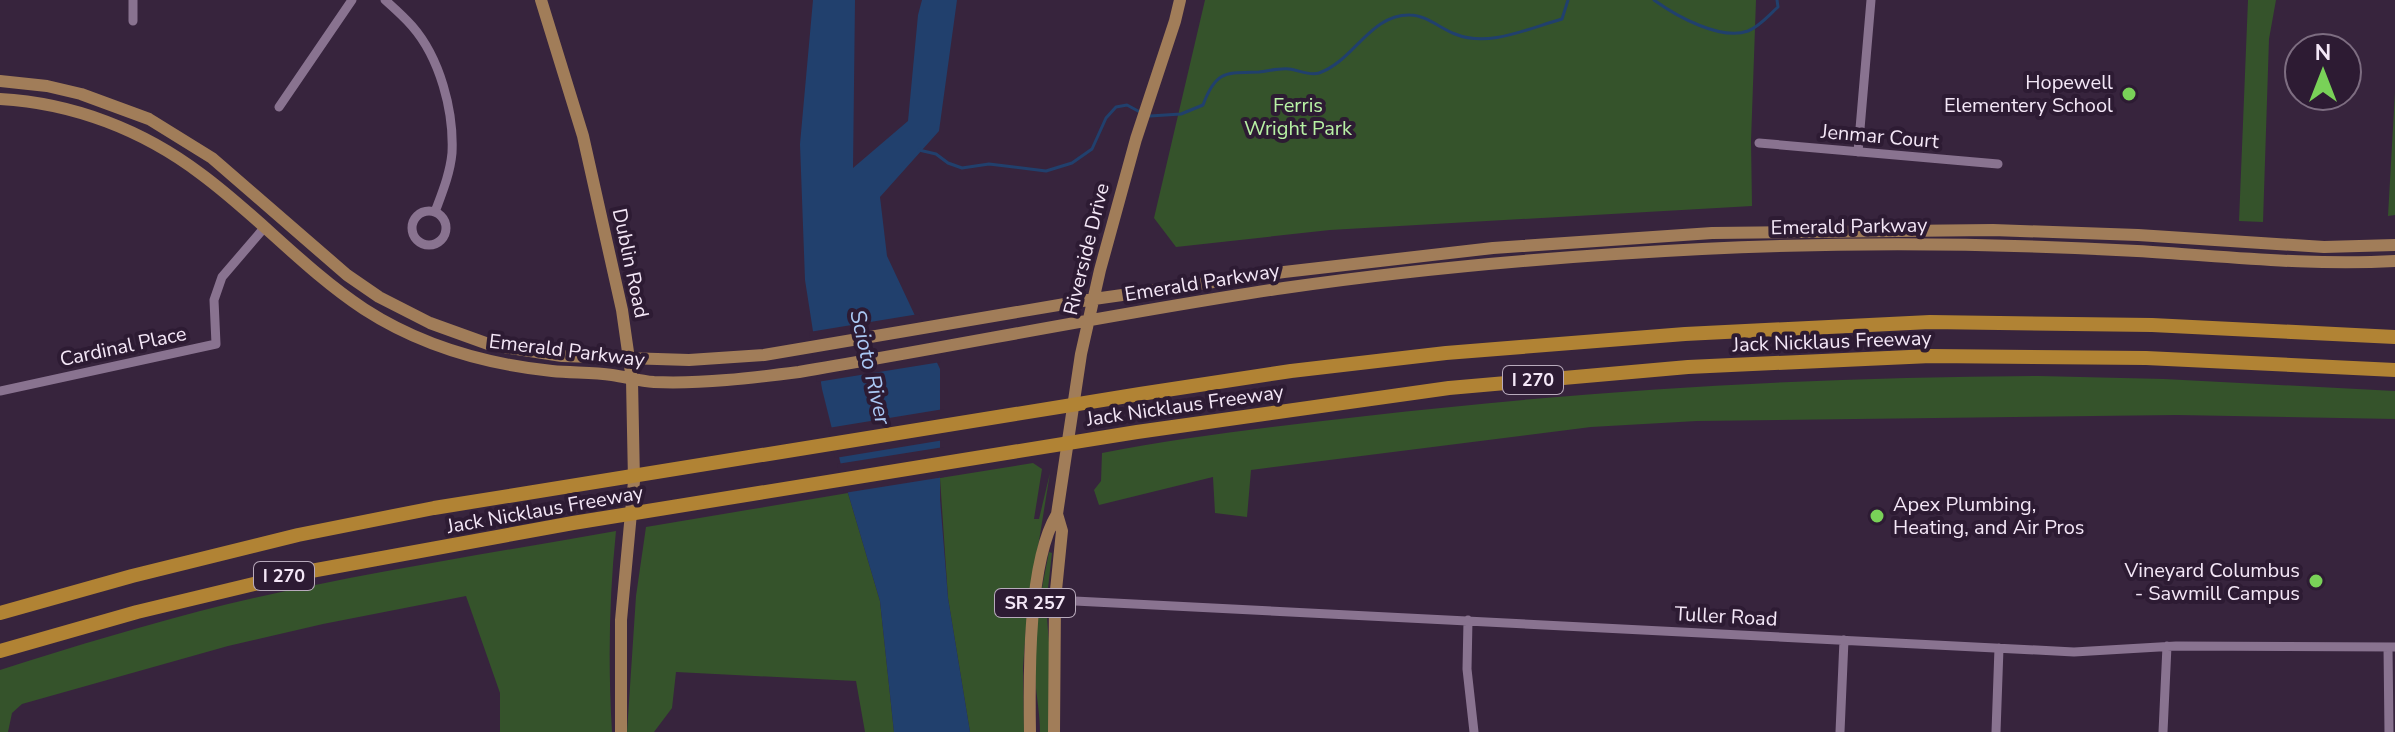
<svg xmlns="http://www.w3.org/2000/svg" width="2395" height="732" font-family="'Nunito Sans',sans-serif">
<rect width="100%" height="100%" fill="#37243d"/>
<path fill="#35532b" d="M1205 0H1756L1751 141 1752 206 1330 230 1176 247 1154 218Z
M2248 0H2276L2269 39 2263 222 2239 221Z
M2395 92V215L2388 216Z
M2039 376 2164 379 2395 391V419L2177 415 1697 421 1591 427 1251 470 1247 517 1215 513 1213 477 1099 505 1094 490 1101 481 1102 453C1189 436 1278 426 1366 416 1590 390 1814 377 2039 376Z
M1033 463 1042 469 1034 519H1039L1050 473 1027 615 1023 667 1024 732H970L948 598 940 478Z
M848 493 880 601 894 732H865L856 681 676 672 672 708 654 732H627L636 596 646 527Z
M616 531C609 598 608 665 612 732H500V693L466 596 323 624 228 646 22 704 12 713 8 732H0V670C75 646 151 623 228 604 356 574 486 554 616 531Z
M1049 552 1052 553 1046 606 1049 642V732H1040C1040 713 1036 695 1035 676 1032 635 1041 592 1049 552Z"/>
<path fill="#21406d" d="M813 0H855L853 168 908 121 918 15 922 0H957L939 131 880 197 887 256 940 369V499L948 598 970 732H894L880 601 848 493 822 389 805 280 800 144Z"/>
<path fill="#37243d" d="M919 314 941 362 817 382 809 332Z
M944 409V440L835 458 828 428Z
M944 447V477L844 493 837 464Z"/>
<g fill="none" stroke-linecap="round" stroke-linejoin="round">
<path stroke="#21406d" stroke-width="3" d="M1654 0C1676 16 1721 41 1748 31 1760 26 1768 16 1778 7L1777 0
M1150 116 1181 114 1203 105C1216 70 1226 73 1259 72 1269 71 1279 68 1289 69 1299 70 1309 76 1319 73 1354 61 1370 14 1410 15 1426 15 1441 29 1455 34 1489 48 1529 28 1562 19L1568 0
M919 150 936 154 948 163 962 168 989 164 1046 171 1072 163 1092 149 1106 118 1116 107 1127 105 1138 111"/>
<path stroke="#897390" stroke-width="9" d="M133 0V21
M385 0C394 8 404 17 412 26 440 58 454 111 452 153 450 174 442 193 435 212
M279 107 352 0
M1759 143 1998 164
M1858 152 1871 0
M412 228a17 17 0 1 1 34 0a17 17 0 1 1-34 0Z
M0 391 216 344 214 300 222 277 264 228
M1055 600 2074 652 2176 646 2395 647
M1468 620 1467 669 1474 732
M2388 647 2389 732
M1840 732 1844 640
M1996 732 1999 648
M2163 732 2167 646"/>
<path stroke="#a17d59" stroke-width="12" d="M541 0 583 136 622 310 632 380 634 481 621 620V732
M0 81 47 86 81 94 149 119 212 158 347 275 379 297 430 323 491 345 562 356 689 360 764 355 1094 299 1284 272 1493 248 1712 233 1993 230 2138 235 2324 247 2395 245
M0 99C73 103 143 130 201 174 258 216 305 270 364 309 421 346 485 364 552 371 572 373 593 372 612 375 626 377 640 381 654 382 702 384 751 378 799 372 961 345 1122 312 1284 288 1422 268 1562 256 1702 249 1846 242 1992 243 2137 251 2223 256 2309 266 2395 261
M1030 732C1029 675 1028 562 1057 514L1081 354 1100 270 1136 139 1175 21 1180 0
M1054 732 1055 600 1062 531 1057 514"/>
<path stroke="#b18334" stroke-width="14" d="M0 613 132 576 298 535 434 508 1140 394 1291 371 1446 353 1685 334 1930 322 2152 325 2395 337
M0 651 137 612 300 573 573 523 1137 432 1449 388 1688 367 1931 356 2146 358 2395 370"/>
</g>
<g fill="#79d158" stroke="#2d1b33" stroke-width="3">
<circle cx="2129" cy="94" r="8"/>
<circle cx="1877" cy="516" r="8"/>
<circle cx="2316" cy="581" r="8"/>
</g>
<g text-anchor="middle" stroke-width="8" stroke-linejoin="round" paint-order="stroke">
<g fill="#2d1b33" stroke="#b8aabc" stroke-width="2">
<rect x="1503" y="366" width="60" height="28" rx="6"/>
<rect x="254" y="562" width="60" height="28" rx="6"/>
<rect x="995" y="589" width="80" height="28" rx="6"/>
</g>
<g font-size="18" font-weight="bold" fill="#f4e7f7">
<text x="1533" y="386">I 270</text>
<text x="284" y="582">I 270</text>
<text x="1035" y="609">SR 257</text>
</g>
<g font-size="20" fill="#f4e7f7" stroke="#2d1b33" text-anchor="end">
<text x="2113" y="89">Hopewell<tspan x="2113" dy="23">Elementery School</tspan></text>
<text x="1893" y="511" text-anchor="start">Apex Plumbing,<tspan x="1893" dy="23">Heating, and Air Pros</tspan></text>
<text x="2300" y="577">Vineyard Columbus<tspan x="2300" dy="23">- Sawmill Campus</tspan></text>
</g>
<g font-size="20" fill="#b8f1a5" stroke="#2d1b33">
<text x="1298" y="112">Ferris<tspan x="1298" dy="23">Wright Park</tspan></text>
</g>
<g font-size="20" fill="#f4e7f7" stroke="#2d1b33">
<text transform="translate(1880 136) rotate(5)" y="7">Jenmar Court</text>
<text transform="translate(1849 226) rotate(-1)" y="7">Emerald Parkway</text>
<text transform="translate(1086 249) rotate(-76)" y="7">Riverside Drive</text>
<text transform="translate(631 263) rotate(78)" y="7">Dublin Road</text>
<text transform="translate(1202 282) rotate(-9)" y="7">Emerald Parkway</text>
<text transform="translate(1832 341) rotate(-2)" y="7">Jack Nicklaus Freeway</text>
<text transform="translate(123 346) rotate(-12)" y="7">Cardinal Place</text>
<text transform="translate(567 350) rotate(7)" y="7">Emerald Parkway</text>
<text transform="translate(1185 405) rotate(-8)" y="7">Jack Nicklaus Freeway</text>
<text transform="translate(545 509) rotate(-10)" y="7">Jack Nicklaus Freeway</text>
<text transform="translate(1726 616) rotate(3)" y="7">Tuller Road</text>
</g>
<g font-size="22" font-style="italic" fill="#aac8f4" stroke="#2d1b33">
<text transform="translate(871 367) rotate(77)" y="8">Scioto River</text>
</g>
</g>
<g transform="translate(2323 72)"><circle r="38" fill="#2d1b33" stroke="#7d6d81" stroke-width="2"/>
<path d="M0-6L14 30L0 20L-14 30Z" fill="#79d158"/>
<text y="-12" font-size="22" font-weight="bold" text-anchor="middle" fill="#f4e7f7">N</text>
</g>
</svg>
